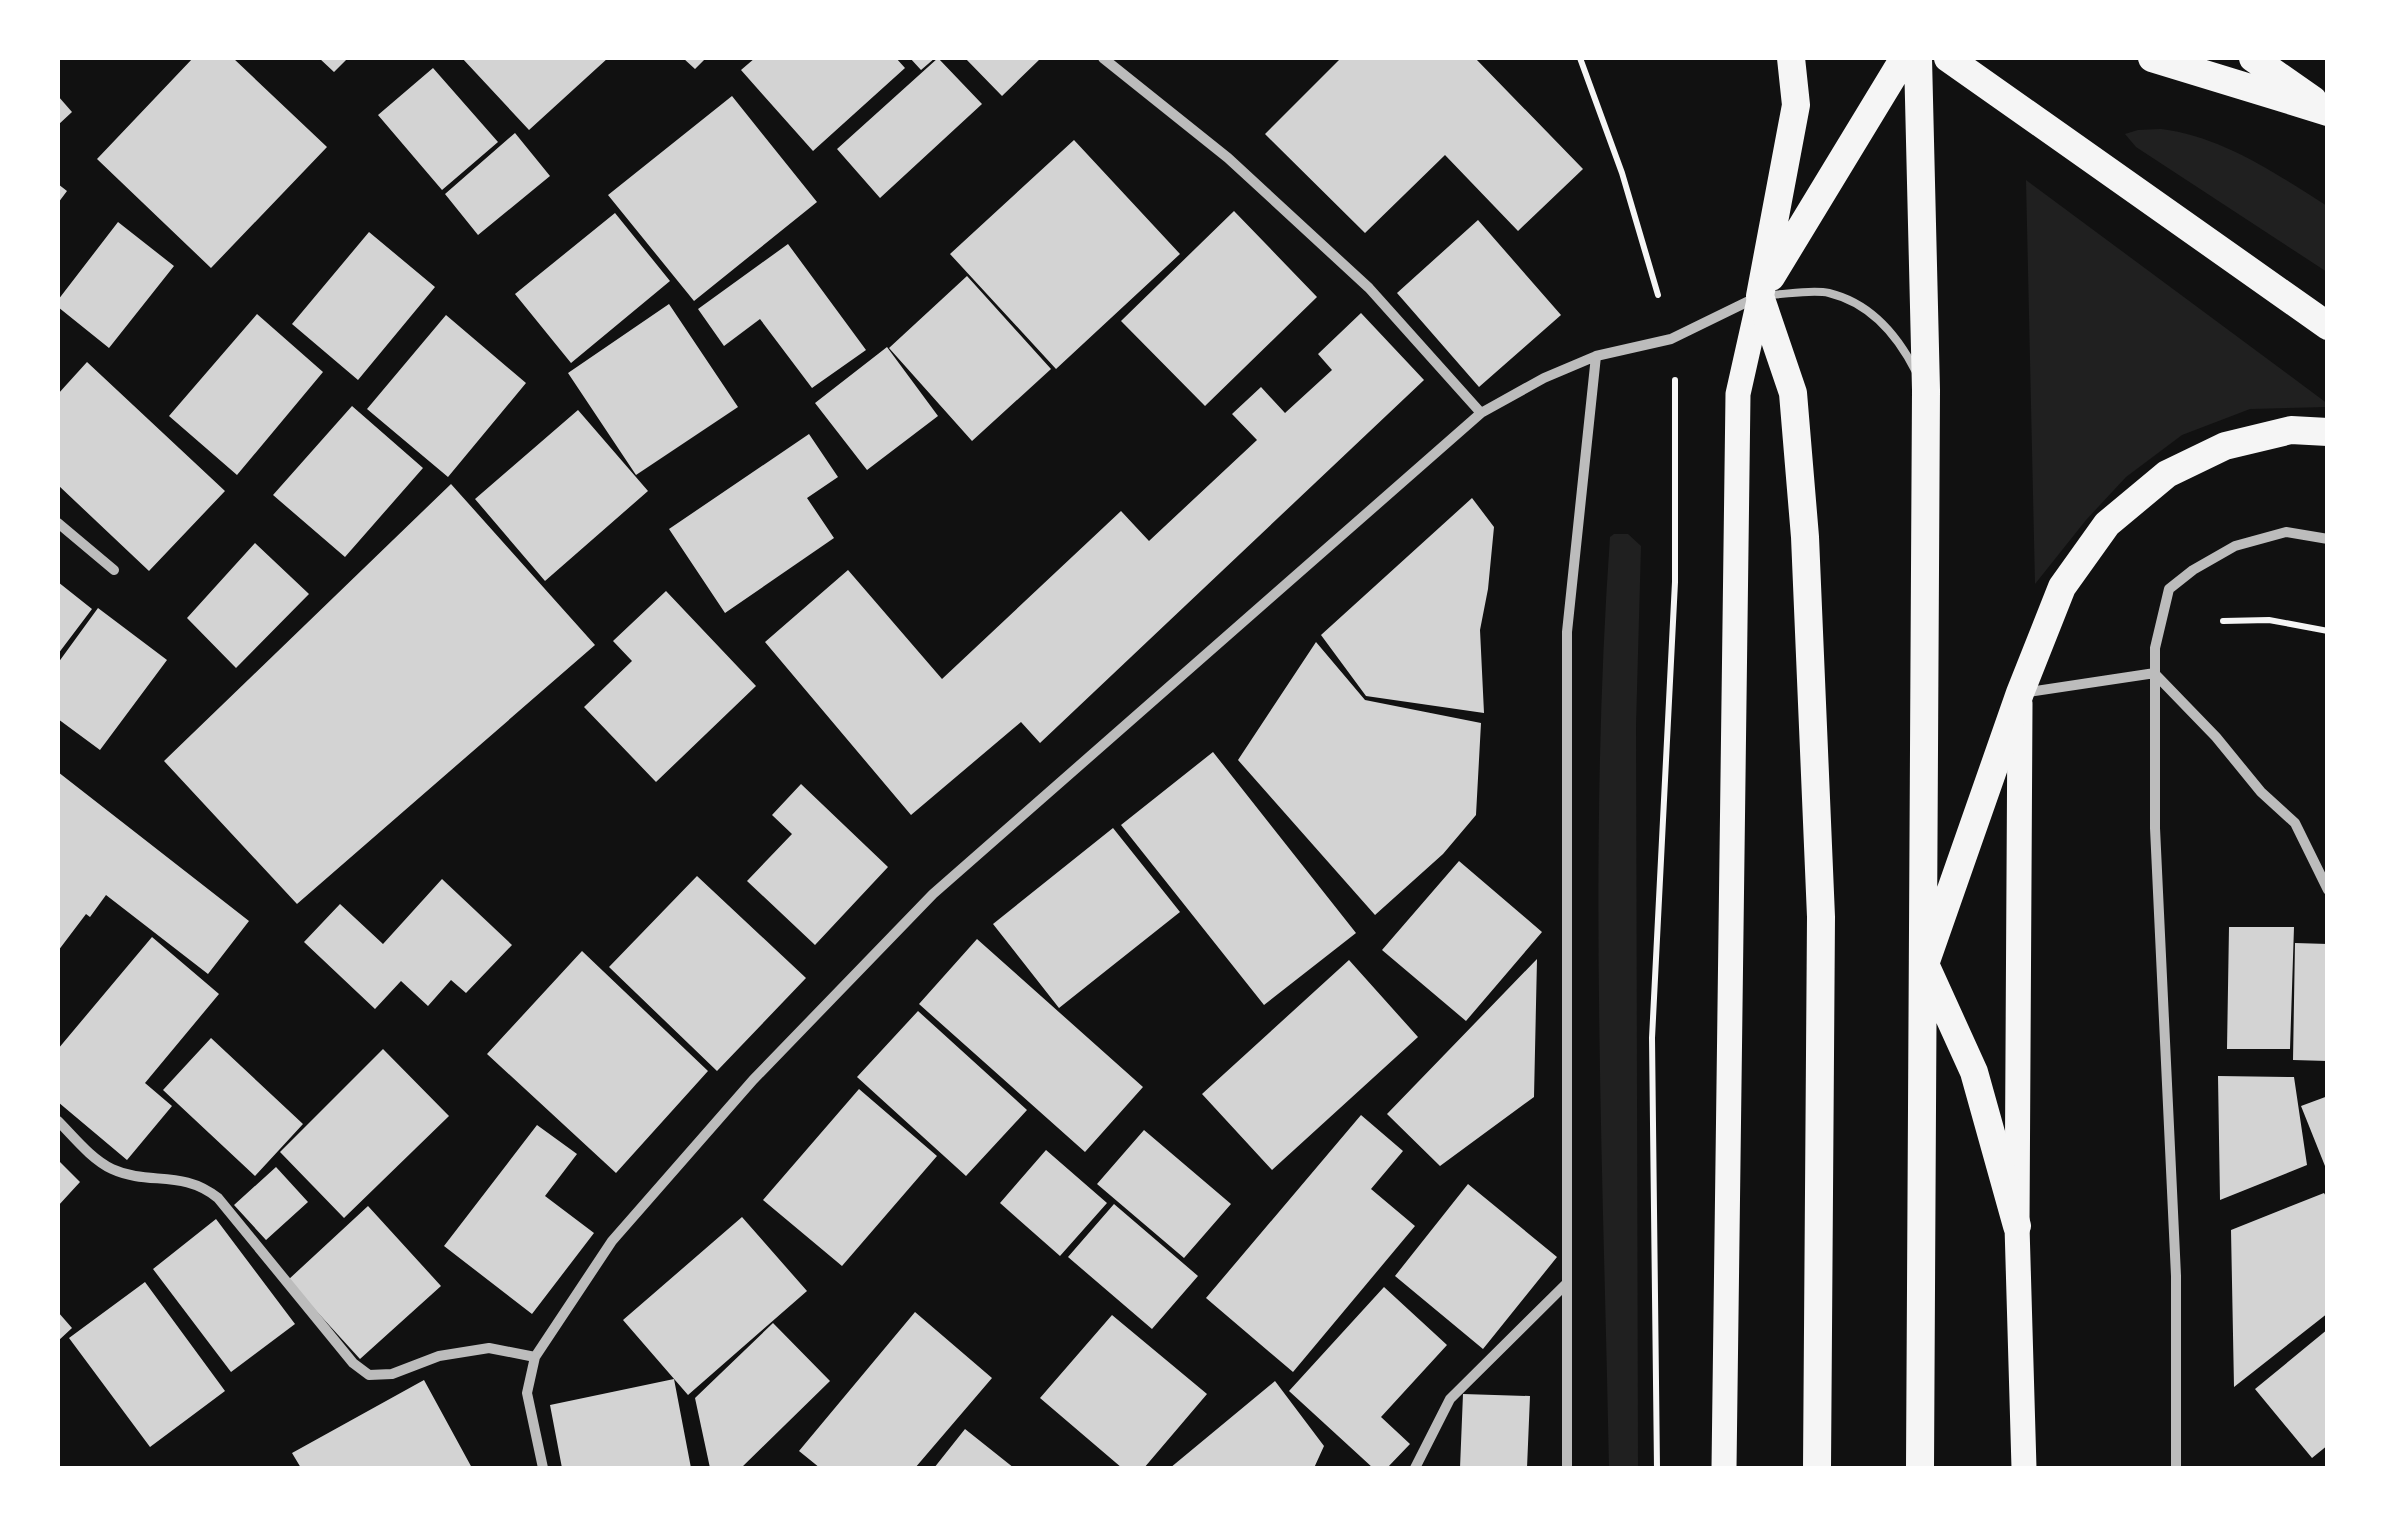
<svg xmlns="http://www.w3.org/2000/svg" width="2385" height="1526" font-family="'Open Sans',sans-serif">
<rect width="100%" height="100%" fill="#111"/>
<path fill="#202020" d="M2161 129C2221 136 2277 174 2327 206V272L2136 147 2125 134 2138 130Z
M2026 180 2328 404 2327 407 2250 409 2182 435 2126 477 2086 520 2035 584Z
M1614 534H1628L1641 546 1636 725 1638 1468H1609C1603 1158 1588 847 1610 537Z"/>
<path fill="#d3d3d3" d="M193 58H233L327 147 211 268 97 159Z
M319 58H348L334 72Z
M462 58H608L529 130Z
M683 58H706L695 69Z
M755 58H896L905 68 813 151 741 70Z
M910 58H935L921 70Z
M938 58 982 104 880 198 837 149Z
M965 58H1041L1002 96Z
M1341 58H1475L1583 169 1518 231 1445 155 1365 233 1265 134Z
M433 68 498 142 442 190 378 115Z
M58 96 72 112 58 125Z
M732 96 817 202 694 301 608 195Z
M515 133 550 176 478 235 445 194Z
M1074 140 1180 254 1056 369 950 254Z
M58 184 67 191 58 203Z
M1234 211 1317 297 1205 406 1121 321Z
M615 213 670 281 571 363 515 294Z
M1478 220 1561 315 1479 387 1397 293Z
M118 222 174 266 109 348 58 307V300Z
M369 232 435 287 358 380 292 324Z
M788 244 866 350 812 388 760 319 724 346 698 309Z
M967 276 1051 369 972 441 889 348Z
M669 304 738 407 636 475 568 373Z
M1361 313 1424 380 1040 743 1021 722 911 815 765 642 848 570 942 679 1121 511 1149 541 1257 440 1232 414 1261 387 1285 413 1332 370 1318 354Z
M257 314 323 372 237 475 169 416Z
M446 315 526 383 448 477 367 409Z
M887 347 938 416 867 470 815 403Z
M87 362 225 491 149 571 58 485V394Z
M352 406 423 468 345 557 273 495Z
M578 410 648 491 545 581 475 499Z
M809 434 838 477 807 498 834 538 725 613 669 529Z
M451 484 595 645 297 904 164 761Z
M1472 498 1494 527 1488 589 1480 630 1484 713 1366 696 1321 635Z
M255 543 309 594 236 668 187 618Z
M58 582 92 609 58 654Z
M666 591 756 686 656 782 584 707 632 661 613 641Z
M98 608 167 660 100 750 58 719V663Z
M1316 642 1365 700 1481 723 1476 815 1443 854 1375 915 1238 760Z
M1213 752 1356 933 1264 1005 1121 825Z
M58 772 249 921 208 974 106 895 90 917 86 914 58 951Z
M801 784 888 867 815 945 747 881 792 834 772 815Z
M1113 828 1180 912 1059 1008 993 924Z
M1459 861 1542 932 1466 1021 1382 950Z
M697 876 806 978 717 1071 609 967Z
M442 879 512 945 466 993 451 980 428 1006 401 981 375 1009 304 942 340 904 383 944Z
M2229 927H2294L2290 1049H2227Z
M152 937 219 994 145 1083 172 1106 127 1160 58 1102V1049Z
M977 939 1143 1087 1085 1152 919 1004Z
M2295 943 2328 944V1061L2293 1060Z
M582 951 708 1071 616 1173 487 1054Z
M1537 959 1534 1097 1440 1166 1387 1114Z
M1349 960 1418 1037 1272 1170 1202 1094Z
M918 1011 1027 1110 966 1176 857 1077Z
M211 1038 303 1124 255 1176 163 1090Z
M383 1049 449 1116 344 1218 280 1152Z
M2218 1076 2294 1077 2307 1165 2220 1200Z
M859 1089 937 1156 842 1266 763 1200Z
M2328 1096V1171H2327L2301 1106Z
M1361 1115 1403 1151 1371 1189 1415 1226 1293 1372 1206 1298Z
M537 1125 577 1154 545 1196 594 1233 532 1314 444 1246Z
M1144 1130 1231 1204 1184 1258 1097 1184Z
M1046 1150 1107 1203 1060 1256 1000 1203Z
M58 1160 80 1182 58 1206Z
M276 1167 308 1202 266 1240 234 1205Z
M1468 1184 1557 1257 1483 1349 1395 1276Z
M2324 1193 2328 1200V1313L2234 1387 2231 1230Z
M1114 1204 1198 1276 1152 1329 1068 1257Z
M368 1206 441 1286 360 1359 288 1280Z
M742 1217 807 1291 688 1395 623 1320Z
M216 1219 295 1324 231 1372 153 1269Z
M145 1282 225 1391 150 1447 69 1338Z
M1384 1287 1447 1345 1381 1417 1410 1444 1387 1468H1373L1289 1391Z
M58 1312 72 1328 58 1341Z
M915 1312 992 1378 915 1468H820L799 1451Z
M1112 1315 1207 1394 1144 1468H1122L1040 1398Z
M773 1323 830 1381 741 1468H710L695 1398Z
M2328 1329V1445L2312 1458 2255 1389Z
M674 1379 691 1468H562L550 1405Z
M424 1380 472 1468H301L292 1453Z
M1275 1381 1324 1446 1314 1468H1170Z
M1463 1394 1530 1396 1527 1468H1460Z
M965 1429 1014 1468H934Z"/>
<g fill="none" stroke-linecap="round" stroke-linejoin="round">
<path stroke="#f5f5f5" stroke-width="6" d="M1580 58 1622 173 1658 295
M2223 621 2269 620 2328 631
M1657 1468 1652 1038 1675 582V380"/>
<path stroke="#bcbcbc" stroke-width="8" d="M1765 295C1784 295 1811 289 1829 293 1870 303 1898 336 1916 372"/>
<path stroke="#bcbcbc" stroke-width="10" d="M1103 58 1228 158 1369 288 1481 413
M58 523 114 570
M2155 674 2216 737 2261 792 2295 823 2328 890
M2022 693 2155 673
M58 1121C74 1137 91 1159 112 1169 149 1186 182 1169 218 1198L353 1363 369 1375 392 1374 439 1356 489 1348 535 1357
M543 1468 527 1393 535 1357 612 1241 753 1080 933 894 1481 413 1544 378 1596 356 1671 339 1755 298
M1415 1468 1450 1399 1566 1284
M1567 1468V632L1596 356
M2176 1468V1276L2155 828V648L2169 589 2193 570 2235 546 2286 532 2328 539"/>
<path stroke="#f5f5f5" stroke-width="25" d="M2020 704 2017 1226 2024 1468
M1724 1468 1738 394 1760 296"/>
<path stroke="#f5f5f5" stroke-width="28" d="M1791 58 1796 105 1760 296 1793 393 1805 537 1821 917 1817 1468
M1918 58 1926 390 1920 1468
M1948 58 2328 326
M2152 58 2328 112
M2253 58 2313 100
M1771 277 1904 58
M2017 1226 1974 1072 1925 964 2020 693 2062 587 2107 524 2167 474 2225 446 2291 430 2328 432"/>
</g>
<rect width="2385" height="1526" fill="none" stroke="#ffffff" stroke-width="120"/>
</svg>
